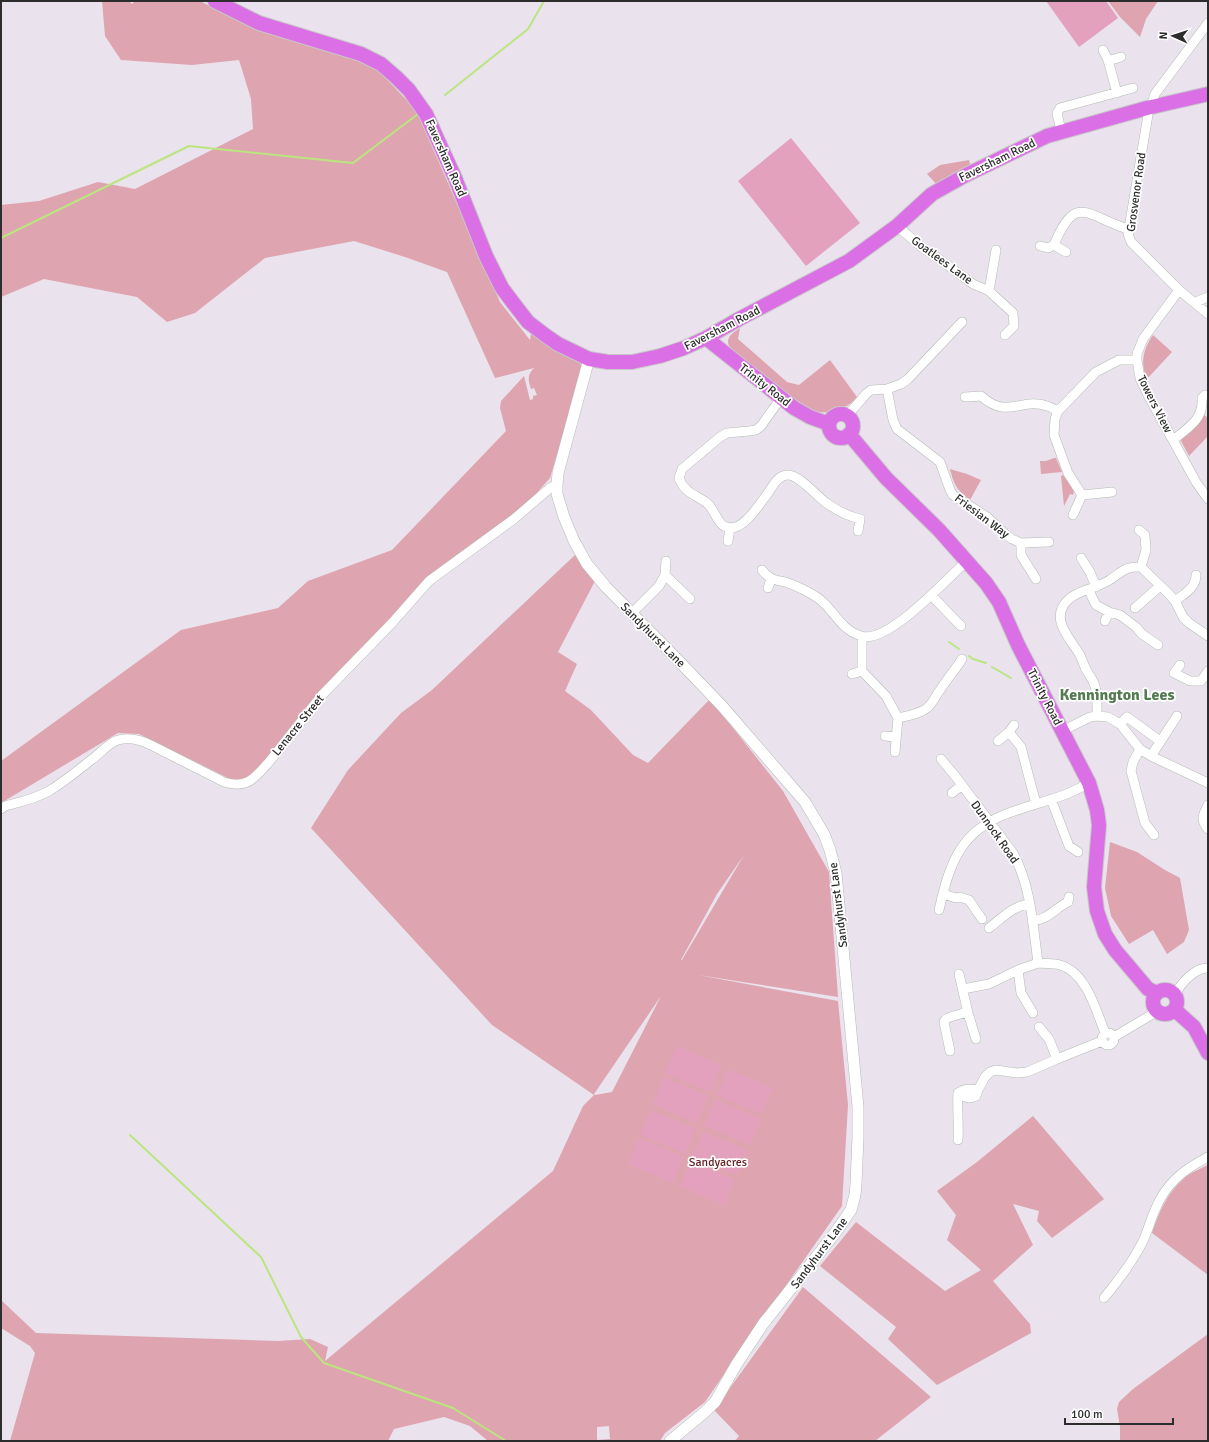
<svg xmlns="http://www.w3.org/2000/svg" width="1209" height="1442" font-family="Signika,sans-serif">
<rect width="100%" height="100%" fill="#eae2ed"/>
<path fill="#dea4af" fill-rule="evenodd" d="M102 1H129L132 4 135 1H200L250 26 329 48 376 68 416 110 500 302 530 340 531 333 577 359 581 365 582 371 550 478 519 513 427 580 258 769 238 783 139 734 118 733 1 803V761L181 630 278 608 308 581 392 550 506 431 500 408 501 401 524 376 530 400 533 399V396L537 395 534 388 531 389C528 380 527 375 534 368L495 378 447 272 405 257 354 241 265 258 195 313 167 322 137 297 44 279 1 297V205L39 201 98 182 135 189 253 129 251 99 239 60 192 65 121 60 105 36Z
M1108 1H1158L1146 19 1140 37 1120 17Z
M969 160 971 168 939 187 927 174 940 165Z
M740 328 738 339 787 382 799 385 830 360 857 397C847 410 827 416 811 410 801 407 793 399 785 393 766 378 746 364 729 346 725 337 734 332 740 328Z
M1153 335 1172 352 1147 379C1140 364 1143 349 1153 335Z
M1204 415 1208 418V436L1189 456 1181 441C1186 430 1196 423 1204 415Z
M1054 458H1056L1062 472 1041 474 1040 461H1046Z
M950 469 967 474 981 480 970 500C957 490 954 485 950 469Z
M1063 475 1074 490 1073 495 1070 494 1064 506 1061 476Z
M575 555 595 581 558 652 577 664 565 691 591 710 633 755 648 763 710 699 783 791 829 872 838 997 698 975 838 1001 848 1105 842 1206 753 1332 705 1402 665 1433 660 1441H488L470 1426 444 1417 394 1429 388 1441H10L35 1353 30 1346 1 1328V1300L36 1333 278 1341 310 1339 328 1347 325 1361 553 1171 583 1106 594 1095 492 1025 311 828 348 770 401 713 432 690ZM744 855 682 960H681L717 894ZM661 996 612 1092 595 1095 594 1094ZM609 1426 610 1439 597 1440V1427Z
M1110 842 1137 852 1165 870 1180 878 1189 930 1184 942 1167 954 1153 930 1129 944 1111 916 1105 888Z
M1033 1116 1104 1199 1052 1238 1037 1221 1039 1211 1013 1204 1033 1245 993 1281 1030 1324 1031 1333 937 1385 888 1339 896 1327 820 1266 856 1222 945 1291 981 1270 947 1240 956 1215 937 1191 977 1162Z
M1208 1165V1275L1152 1233C1160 1210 1168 1191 1188 1175 1194 1171 1202 1168 1208 1165Z
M803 1287 931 1397 875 1441H735L739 1436 714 1410Z
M1208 1334V1441H1120V1427L1117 1409 1119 1402 1133 1389Z"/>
<path fill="#e4a1be" d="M1046 1H1106L1118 18 1079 47Z
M791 138 860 223 806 266 738 181Z
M677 1046 721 1065 710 1092 665 1073Z
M729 1069 772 1088 761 1114 717 1095Z
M664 1077 708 1096 697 1123 653 1104Z
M716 1099 761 1119 750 1145 704 1125Z
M651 1110 696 1129 685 1154 640 1134Z
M703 1131 747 1150 737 1175 693 1157Z
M639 1138 684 1157 673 1183 628 1164Z
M691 1160 735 1180 724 1205 680 1186Z"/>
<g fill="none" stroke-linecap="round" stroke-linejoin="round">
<path stroke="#bbe57f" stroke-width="2" d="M445 95 528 29 544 1
M1 238 189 146 353 163 418 114
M949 642 959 649
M969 656 973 659 986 663
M992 667 1011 678
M130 1135 261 1257 301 1337 324 1363 453 1408 506 1441"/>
<g stroke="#b2bcb2" stroke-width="10">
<path id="minor" d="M1103 50 1108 60 1117 93
M1108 61 1121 57
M1153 107V100L1155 94 1208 23
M1147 108 1148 115 1128 234 1131 242 1179 290 1208 314
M1061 131 1057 113 1060 108 1133 88
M897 226 923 248 946 264 973 284 989 291 1013 313 1014 326 1005 335
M1054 245C1076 192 1086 216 1128 229
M1054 245 1066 252
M1040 246 1048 248 1054 245
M1179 290 1143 339 1137 354V360L1140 378 1148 395 1196 482 1208 499
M989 291 996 250
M1196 302 1208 297
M887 389 893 420 897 429 940 462 950 490 953 495 987 517 1005 534 1012 539 1021 543 1049 542
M965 397 981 396C1008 420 1021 397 1047 406 1051 407 1055 410 1058 411
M781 398 761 426 756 430 749 431 727 433 720 437 682 469 679 478C684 493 697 495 708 504 714 510 718 523 724 526 740 535 757 508 765 497 772 489 776 475 788 475 799 475 816 495 825 502 836 510 847 516 860 519L858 531
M847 416 866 394 871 390 887 389 901 384 908 379 962 322
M1173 440C1188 428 1204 419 1202 398L1205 395
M1082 495 1068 473 1054 435 1055 419 1058 411 1096 372 1119 360H1137
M1073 515 1082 495 1112 492
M1139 530 1145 535 1146 550 1141 567
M728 541 730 528
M1021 543V555L1036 579
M1081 558 1090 572 1096 587
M762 570C764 573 767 576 771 578 776 581 783 581 788 583 799 587 809 592 818 598 834 609 839 629 861 636 888 645 947 578 967 561
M665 575 690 599
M768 588 771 579
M1089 590 1091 595 1096 605 1109 612 1120 615 1136 627 1142 634 1158 645
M931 595 961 626
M1175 601C1184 594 1196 588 1196 575
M1135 608 1160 586
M632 613 659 586 665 575 666 561
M1105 621 1109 612
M862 637V671L886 696 898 718 895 752
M1180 665 1174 673 1190 681H1201L1208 671
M852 674 862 671
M1097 716C1097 705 1098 693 1094 683 1091 677 1087 672 1085 667 1083 663 1082 659 1080 655 1070 638 1048 618 1069 599 1077 592 1088 590 1097 586 1102 584 1107 582 1111 579 1123 571 1126 566 1141 567L1169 594 1175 601 1183 617 1189 623 1208 636
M898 718C908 716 919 714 927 708 933 703 936 695 940 690 947 679 955 670 962 659
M1120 724 1127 717 1160 741
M1062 731 1090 717 1097 716 1108 717 1120 724 1140 749 1151 756 1208 783
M1009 732 1021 747 1036 804
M885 736 896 737
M998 741 1009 732 1014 725
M1140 749 1133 762 1131 771 1145 823 1154 835
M1151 756 1177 716
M941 759 956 777 1013 853C1031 886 1033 926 1038 963 1045 964 1053 963 1060 965 1086 972 1096 1010 1105 1033
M952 793 962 785
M1051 799 1069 846 1078 852
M1208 805C1203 815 1200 820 1208 829
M1 809 5 806C20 802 35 799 49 791 64 782 77 771 91 760 100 754 108 743 118 740 130 737 141 740 151 745L224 782C247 789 254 779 269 762L322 695 392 623 429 581 514 519 550 488 557 485
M943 894 956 898 960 897 969 900 982 919
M939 910C944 889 949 866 962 847 986 811 1033 808 1069 793 1076 790 1082 787 1089 783
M1032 921C1048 920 1055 908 1068 902L1069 897
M989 928C1002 918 1013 906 1029 904
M1018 970 1021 993 1033 1013
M959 974 968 1013 976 1039
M963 989 989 984 1018 970 1038 963
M1176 995C1179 984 1196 967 1208 968
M1039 1027 1049 1039 1057 1059
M1102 1039a6 6 0 1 1 12 0a6 6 0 1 1-12 0Z
M1114 1037 1151 1015 1156 1009
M950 1051 944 1022 946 1019C953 1015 961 1015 968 1011
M958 1093C964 1097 969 1100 976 1096L978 1090
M958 1140C959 1124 957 1109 958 1093 965 1088 970 1089 978 1090L985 1077 990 1072 996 1070 1017 1073 1027 1072 1057 1059 1102 1041
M1104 1298C1118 1281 1131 1264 1141 1245 1147 1234 1150 1221 1155 1210 1166 1183 1183 1170 1208 1157"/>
</g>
<g stroke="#b2bcb2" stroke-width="12">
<path id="tertiary" d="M589 359 558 473 557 485V494L564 517 574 541 587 564 606 587 675 657 722 706 805 802 824 834 830 850 836 873 858 1107V1137L856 1184 855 1195 851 1210 835 1233 763 1324 736 1365 715 1402 706 1411 670 1441"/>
</g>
<g stroke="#c8c8c8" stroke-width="16">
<path id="primary" d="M215 1 259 23 361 54 381 64 396 77 409 90 426 114 455 178 486 256 502 288 514 304 528 322 545 335 558 344 589 359 608 362H632L660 356 684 348 706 338 739 319 849 261 897 226 932 194 966 175 1047 136 1147 108 1208 94
M706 338 794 408 810 417 829 424
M829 426a12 12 0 1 1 24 0a12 12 0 1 1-24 0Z
M849 434 886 478 939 530 986 583 999 602 1018 645 1089 783 1097 810 1099 825 1094 887 1097 911 1105 934 1115 950 1148 989 1157 993
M1153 1002a12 12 0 1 1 24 0a12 12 0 1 1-24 0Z
M1175 1010 1194 1027 1208 1053"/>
</g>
<use href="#minor" stroke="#fff" stroke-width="9"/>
<use href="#tertiary" stroke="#fff" stroke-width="11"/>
<use href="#primary" stroke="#db6fe5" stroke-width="14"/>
</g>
<g text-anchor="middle" stroke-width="3.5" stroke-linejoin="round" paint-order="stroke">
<g font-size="12" fill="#2d2d2d" stroke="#fff">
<text transform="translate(446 158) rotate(66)" y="4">Faversham Road</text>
<text transform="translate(997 160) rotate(-26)" y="4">Faversham Road</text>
<text transform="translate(1136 192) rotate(-82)" y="4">Grosvenor Road</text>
<text transform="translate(942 260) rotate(36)" y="4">Goatlees Lane</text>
<text transform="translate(722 328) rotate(-27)" y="4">Faversham Road</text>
<text transform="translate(765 385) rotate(38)" y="4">Trinity Road</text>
<text transform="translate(1155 404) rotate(63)" y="4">Towers View</text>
<text transform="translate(982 516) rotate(37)" y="4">Friesian Way</text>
<text transform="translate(653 635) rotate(45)" y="4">Sandyhurst Lane</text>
<text transform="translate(1045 697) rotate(63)" y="4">Trinity Road</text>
<text transform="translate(298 725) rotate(-51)" y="4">Lenacre Street</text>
<text transform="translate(995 832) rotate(55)" y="4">Dunnock Road</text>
<text transform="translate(838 905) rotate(-97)" y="4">Sandyhurst Lane</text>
<text transform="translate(819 1253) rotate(-53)" y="4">Sandyhurst Lane</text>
</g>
<g font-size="12" fill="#662226" stroke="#fff">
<text x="718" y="1166">Sandyacres</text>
</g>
<g font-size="16" font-weight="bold" fill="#537b51" stroke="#fff">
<text x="1117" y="700">Kennington Lees</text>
</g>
</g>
<rect width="1209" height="1442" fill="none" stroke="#2d2d2d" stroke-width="4"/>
<g transform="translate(1173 36) rotate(273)" stroke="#ffffff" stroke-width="3" paint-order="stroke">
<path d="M0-3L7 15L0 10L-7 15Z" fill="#2d2d2d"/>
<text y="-6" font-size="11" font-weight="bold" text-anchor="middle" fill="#2d2d2d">N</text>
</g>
<path d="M1065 1418v6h108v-6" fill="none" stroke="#2d2d2d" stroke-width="2"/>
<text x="1071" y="1418" font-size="12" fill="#2d2d2d" stroke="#ffffff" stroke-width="3" paint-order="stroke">100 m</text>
</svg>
